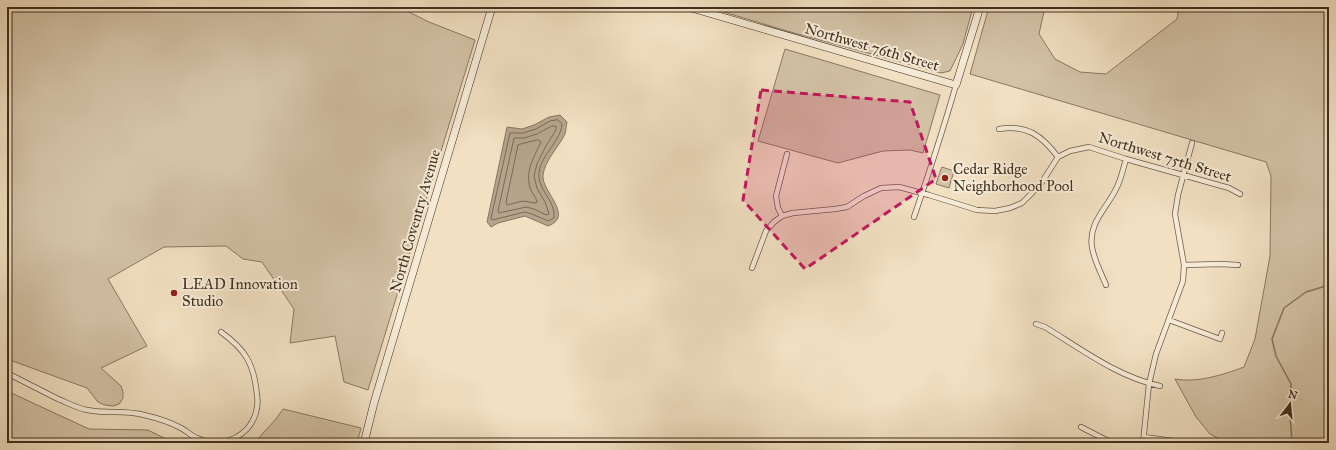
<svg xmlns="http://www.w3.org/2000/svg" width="1336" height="450" font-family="'IM FELL Great Primer',serif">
<rect width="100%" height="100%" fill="#f1e0c2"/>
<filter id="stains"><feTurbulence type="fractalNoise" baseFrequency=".005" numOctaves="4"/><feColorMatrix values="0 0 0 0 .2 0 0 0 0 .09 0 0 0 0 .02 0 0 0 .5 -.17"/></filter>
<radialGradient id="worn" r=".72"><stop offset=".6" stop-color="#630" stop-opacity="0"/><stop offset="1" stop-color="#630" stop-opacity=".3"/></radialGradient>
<path fill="#d3c2a6" stroke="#8a7862" d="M7 7H405L407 11 429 22 475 40 368 390 344 382 335 336 290 343 294 309 262 262 243 259 226 246 164 247 108 279 147 346 101 368 121 386 123 392V398L119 404 113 406 105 405 98 402 87 388 7 359Z
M707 7H973L963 44 950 71 941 73 787 31Z
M989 7H1045L1039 34 1055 59 1080 72 1106 74 1177 19 1179 7H1329V443H1227L1210 434 1196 417 1175 379C1198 383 1222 375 1244 367L1255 339 1270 256 1271 176 1266 162 970 74Z
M785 49 940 95 923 153 910 150 883 151 838 163 758 141Z
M942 167 954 171 949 188 936 184 941 169Z
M7 391 89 429 148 430 174 443H7Z
M283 409 361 428 357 443H254L276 419Z"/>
<path fill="#b5a48b" stroke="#867560" d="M560 115 567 122C566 126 566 131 565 134 558 148 545 160 543 175 541 191 575 216 548 226L525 216 498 223 491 227 487 222 507 127 522 129 534 125 549 117Z"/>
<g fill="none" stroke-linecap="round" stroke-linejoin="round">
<path stroke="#7a6a55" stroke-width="1" d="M558 120 562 124C561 142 537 158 539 177 540 192 556 202 554 218L548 221 532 214 525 212 492 220 491 218 510 133H523L536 129 550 121Z
M552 126H556V130L546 146 537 164 534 176 537 188 545 202 549 214 546 215 534 209 526 207 499 213 498 211 514 138H524L537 134Z
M538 140 541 142C534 157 525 171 530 188 532 193 536 197 537 202L535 203 523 201 507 205 506 202 518 145Z"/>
<path stroke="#867560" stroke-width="1.5" d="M1292 443 1290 413 1291 384 1276 356 1272 339 1284 308 1306 292 1329 285"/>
<g stroke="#6c5b48" stroke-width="6">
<path id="street" d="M999 129C1027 124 1042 136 1058 157
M782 216 778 208 776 196 787 154
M914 217C929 173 943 130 956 85
M1184 265 1221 264 1238 265
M752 268 766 231 774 222 782 216 793 213 835 209 847 207 864 196 881 188 899 187 929 195 977 210 995 211 1010 208 1022 203 1031 194 1042 182 1058 157 1070 151 1089 147 1126 159 1229 188 1240 194
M1106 285C1101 273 1094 260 1092 247 1088 223 1107 208 1116 189 1121 180 1123 169 1126 159
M1169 320 1220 339 1222 333
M1036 324 1045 327C1081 349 1118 377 1160 386
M7 373C23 381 40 390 56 398 66 402 76 408 87 410 106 414 125 410 144 415 157 418 170 422 181 428 187 431 191 436 197 438 214 446 233 443 247 429 255 420 259 407 257 395 254 364 246 350 221 332
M1081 427 1112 443
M1144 437 1180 442
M1143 443 1149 384 1156 354 1183 281 1184 265 1175 214 1178 195 1192 143"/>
</g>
<g stroke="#402f1f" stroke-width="8">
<path id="secondary" d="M688 7 956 85 980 7
M364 443 374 403 492 7"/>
</g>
<use href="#street" stroke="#f6ebd7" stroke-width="4.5"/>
<use href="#secondary" stroke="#f6ebd7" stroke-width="7"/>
</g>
<path fill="#c2185b" fill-opacity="0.2" stroke="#c2185b" stroke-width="3" stroke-dasharray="8 5" stroke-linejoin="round" d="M761 90 910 102 936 179 805 269 743 200Z"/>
<g fill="#8f2418" stroke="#f6ebd7" stroke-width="1.5">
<circle cx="945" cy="178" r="4"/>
<circle cx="174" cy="293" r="4"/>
</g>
<g text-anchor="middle" stroke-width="4" stroke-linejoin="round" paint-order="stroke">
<g font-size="15" fill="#402f1f" stroke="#f6ebd7">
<text transform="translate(872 47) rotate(16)" y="5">Northwest 76th Street</text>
<text transform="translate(1165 157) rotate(17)" y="5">Northwest 75th Street</text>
<text transform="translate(415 221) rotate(-74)" y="5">North Coventry Avenue</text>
</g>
<g font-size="15" fill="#402f1f" stroke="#f6ebd7" text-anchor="start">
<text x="953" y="174">Cedar Ridge<tspan x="953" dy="17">Neighborhood Pool</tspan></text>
<text x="182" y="289">LEAD Innovation<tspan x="182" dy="17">Studio</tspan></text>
</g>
</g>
<rect width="1336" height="450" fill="none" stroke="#f1e0c2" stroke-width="24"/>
<rect x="8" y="8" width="1320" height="434" fill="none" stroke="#402f1f" stroke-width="2"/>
<rect x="12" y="12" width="1312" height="426" fill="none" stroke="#402f1f"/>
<g transform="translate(1290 404) rotate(16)" stroke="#f6ebd7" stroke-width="3" paint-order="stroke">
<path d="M0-3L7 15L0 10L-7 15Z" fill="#402f1f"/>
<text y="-6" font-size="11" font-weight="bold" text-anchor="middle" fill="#402f1f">N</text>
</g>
<rect width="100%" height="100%" filter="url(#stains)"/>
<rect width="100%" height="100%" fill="url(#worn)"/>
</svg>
